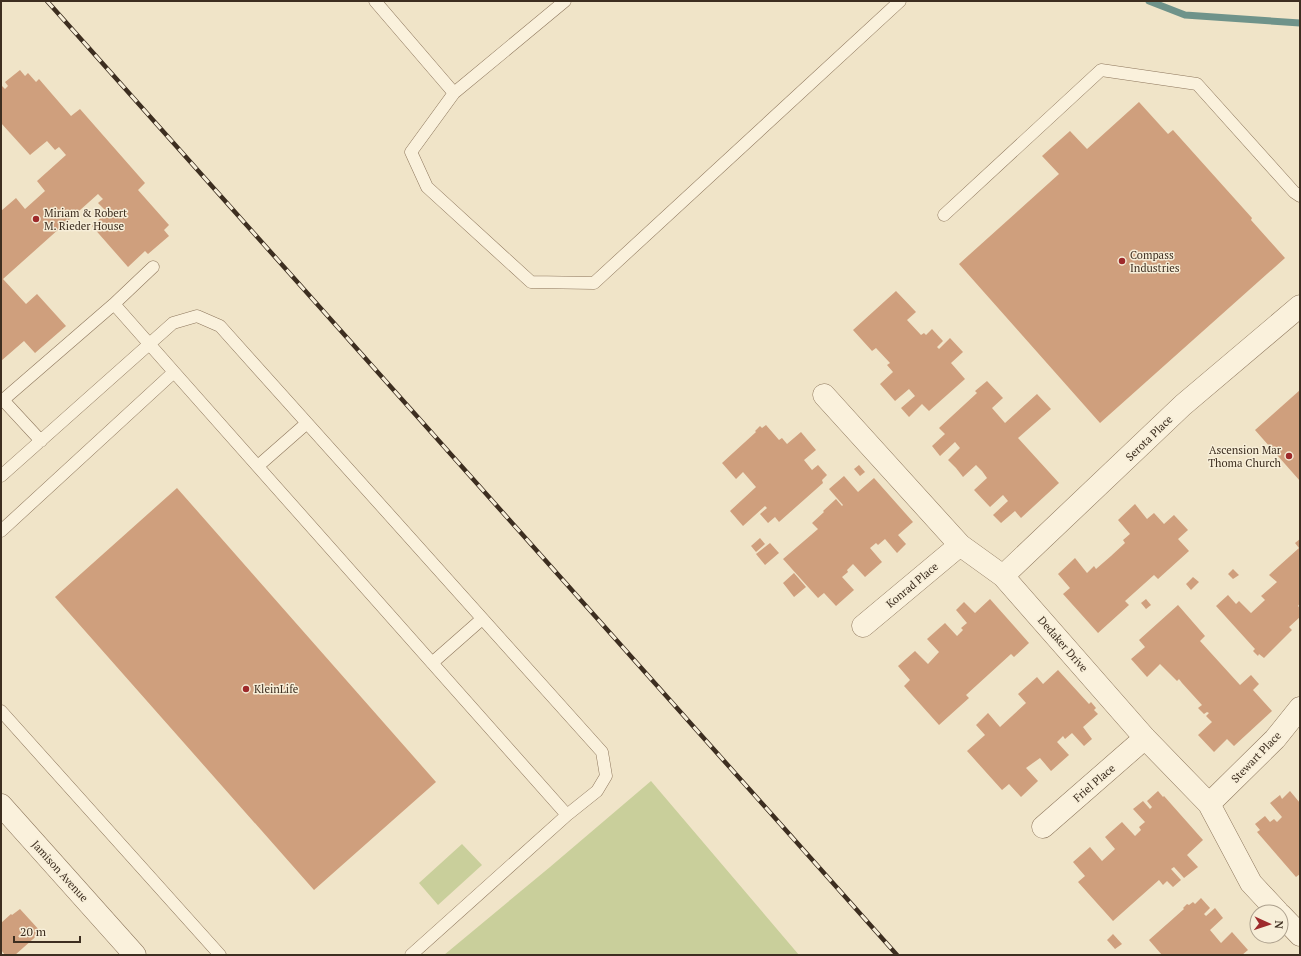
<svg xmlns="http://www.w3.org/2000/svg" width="1301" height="956" font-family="'PT Serif',serif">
<rect width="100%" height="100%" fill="#f0e4c8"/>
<path fill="#c9cf9b" d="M651 781 799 955H444L550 867Z
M462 844 482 865 438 905 419 883Z"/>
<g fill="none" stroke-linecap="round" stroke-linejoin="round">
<path stroke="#6f938a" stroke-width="7" d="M1149 1 1185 15 1300 23"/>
</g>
<path fill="#cf9f7d" d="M20 70 25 76 28 73 36 82 39 79 71 116 80 109 145 183 138 190 169 225 164 230 169 236 148 254 145 251 128 267 92 226 107 212 98 203 103 199 98 194 3 279 26 304 37 294 66 326 35 353 24 341 1 361V211L16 198 25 209 45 191 37 181 66 155 59 147 55 150 47 141 30 155 1 123V85L5 89 8 86 5 82Z
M1139 102 1168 134 1173 130 1252 218 1251 220 1285 258 1100 423 959 264 1059 174 1042 156 1070 131 1087 149Z
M896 291 916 312 907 320 921 335 924 333 926 335 932 329 943 341 937 347 939 349 950 338 963 352 951 363 965 379 929 411 922 404 909 417 901 408 915 396 909 389 895 401 880 384 893 372 887 365 890 363 876 348 872 351 853 330Z
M987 381 1003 398 992 408 1005 423 1037 394 1051 409 1018 438 1059 483 1021 518 1015 511 1001 523 993 515 1008 501 1003 495 990 507 974 490 987 478 982 471 976 465 963 477 956 468 948 460 960 448 955 442 940 456 932 446 945 434 939 428 977 393 975 391Z
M1300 390V481L1255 430Z
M766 425 779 440 782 438 787 444 801 432 816 450 804 460 812 470 818 465 827 475 822 480 823 483 779 522 775 517 768 523 760 514 767 508 765 506 743 526 730 511 756 487 743 472 736 479 722 463 756 432 755 431 760 426 762 428Z
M859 465 865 472 860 476 854 469Z
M844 476 858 492 874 478 913 522 898 535 906 544 897 553 885 539 878 545 876 543 870 548 882 562 865 577 853 564 847 570 848 572 842 577 854 590 836 606 824 593 818 598 783 559 818 529 812 523 824 512 823 511 836 499 842 506 843 505 829 489Z
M177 488 436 782 314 890 55 597Z
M1135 504 1147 519 1154 513 1164 524 1174 515 1188 530 1178 539 1189 551 1158 579 1154 575 1125 601 1129 605 1098 633 1063 594 1070 588 1058 574 1075 558 1087 573 1094 566 1096 569 1111 556 1125 543 1123 540 1130 534 1118 520Z
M760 538 765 544 756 552 751 546Z
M1300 539V603L1298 606 1300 608V617L1289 627 1292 630 1264 658 1259 654 1258 656 1253 651 1255 649 1216 606 1228 595 1236 604 1239 601 1251 613 1265 600 1261 596 1277 582 1269 575 1299 548 1295 543Z
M770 543 779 553 765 565 756 554Z
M1233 569 1239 575 1233 579 1228 574Z
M794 573 806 587 794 597 783 583Z
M1193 577 1199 582 1191 590 1186 584Z
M990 599 1029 643 1014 657 1011 654 966 695 969 698 939 725 904 686 910 680 898 666 915 651 928 664 939 652 927 639 945 623 957 636 963 630 961 628 967 623 956 610 964 602 975 613Z
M1146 599 1151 605 1146 609 1141 603Z
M1178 605 1205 636 1200 641 1240 685 1251 675 1259 684 1253 690 1272 711 1234 746 1227 739 1214 752 1198 735 1212 722 1206 716 1209 713 1207 712 1204 714 1198 708 1202 705 1182 683 1179 679 1177 681 1160 664 1147 677 1131 659 1145 647 1139 640Z
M1058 670 1089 704 1091 702 1096 708 1094 710 1098 714 1083 727 1092 739 1084 746 1072 733 1065 739 1063 736 1057 742 1069 755 1051 771 1040 758 1026 768 1038 781 1021 797 1009 784 1002 790 967 751 985 735 976 725 988 713 1000 727 1026 703 1018 694 1037 677 1043 684Z
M1158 791 1163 797 1164 796 1203 840 1187 855 1198 867 1184 878 1174 867 1171 869 1181 880 1173 887 1167 881 1163 885 1159 880 1113 921 1078 882 1085 876 1073 862 1090 847 1102 861 1115 849 1105 837 1122 822 1135 836 1141 830 1139 827 1145 822 1133 809 1143 801 1150 809 1152 807 1147 801Z
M1290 791 1300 803V874L1296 877 1257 832 1260 830 1255 824 1265 816 1270 822 1274 819 1277 822 1282 817 1270 803 1280 795 1282 799Z
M1201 898 1210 908 1204 914 1206 916 1215 908 1223 918 1210 930 1221 943 1232 932 1248 950 1242 955H1162L1149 940 1184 909 1183 908 1187 904 1189 905 1193 902 1195 904Z
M20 909 41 932 15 955H5L1 950V923L11 914 12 915Z
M1113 934 1122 944 1115 949 1107 940Z"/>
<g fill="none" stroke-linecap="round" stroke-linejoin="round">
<g stroke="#8d765c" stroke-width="13">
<path id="lane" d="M375 1 454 93 565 1
M454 93 411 152 427 187 531 282 594 283 900 1
M944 215 1101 70 1197 84 1294 192 1300 196
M114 304 153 267
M41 441 3 400 114 304 174 372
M258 466 307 423
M1 476 173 323 197 316 220 326 602 752 606 776 597 791 567 815 174 372 1 531
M432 663 482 619
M1 711 220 955
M411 955 567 815"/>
</g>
<g stroke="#8d765c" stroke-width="23">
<path id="street" d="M824 395 960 545 1003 576 1145 738 1209 804 1251 883 1278 912
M1003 576 1183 405 1300 306
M863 626 960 545
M1209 804 1275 739 1300 708
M1 805 135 955
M1043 827 1145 738
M1281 915 1300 935"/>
</g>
<use href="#lane" stroke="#faf1dc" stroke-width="12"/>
<use href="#street" stroke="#faf1dc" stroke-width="22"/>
<g stroke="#3d2e20" stroke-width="4.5">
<path id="rail" d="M47 1 897 955"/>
</g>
<use href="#rail" stroke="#f7eed8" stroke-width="3" stroke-dasharray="9" stroke-linecap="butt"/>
</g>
<g fill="#9e2a2b" stroke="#f7eed8" stroke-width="1.5">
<circle cx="36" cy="219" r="4"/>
<circle cx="1122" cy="261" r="4"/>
<circle cx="1289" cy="456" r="4"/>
<circle cx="246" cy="689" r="4"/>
</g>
<g text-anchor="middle" stroke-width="3" stroke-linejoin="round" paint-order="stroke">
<g font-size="11" fill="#3d2e20" stroke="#f7eed8" text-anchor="start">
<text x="44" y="217">Miriam &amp; Robert<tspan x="44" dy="13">M. Rieder House</tspan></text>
<text x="1130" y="259">Compass<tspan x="1130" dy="13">Industries</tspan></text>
<text x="1281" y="454" text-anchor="end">Ascension Mar<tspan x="1281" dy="13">Thoma Church</tspan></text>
<text x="254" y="693">KleinLife</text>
</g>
<g font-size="11" fill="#3d2e20" stroke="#f7eed8">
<text transform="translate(1149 438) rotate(-44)" y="4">Serota Place</text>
<text transform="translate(912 585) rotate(-40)" y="4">Konrad Place</text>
<text transform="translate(1063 644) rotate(49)" y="4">Dedaker Drive</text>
<text transform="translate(1256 757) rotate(-46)" y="4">Stewart Place</text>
<text transform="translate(1094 783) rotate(-41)" y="4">Friel Place</text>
<text transform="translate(60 871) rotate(48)" y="4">Jamison Avenue</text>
</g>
</g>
<rect width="1301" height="956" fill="none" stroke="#3d2e20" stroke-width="4"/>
<g transform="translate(1269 924) rotate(93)"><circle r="19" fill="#f7eed8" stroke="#ada18e"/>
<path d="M0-3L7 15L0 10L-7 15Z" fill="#9e2a2b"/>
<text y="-6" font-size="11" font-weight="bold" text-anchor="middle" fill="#3d2e20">N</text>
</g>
<path d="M14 936v6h66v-6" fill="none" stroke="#3d2e20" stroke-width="2"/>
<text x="20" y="936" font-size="12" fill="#3d2e20" stroke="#f7eed8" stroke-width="3" paint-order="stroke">20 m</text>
</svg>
